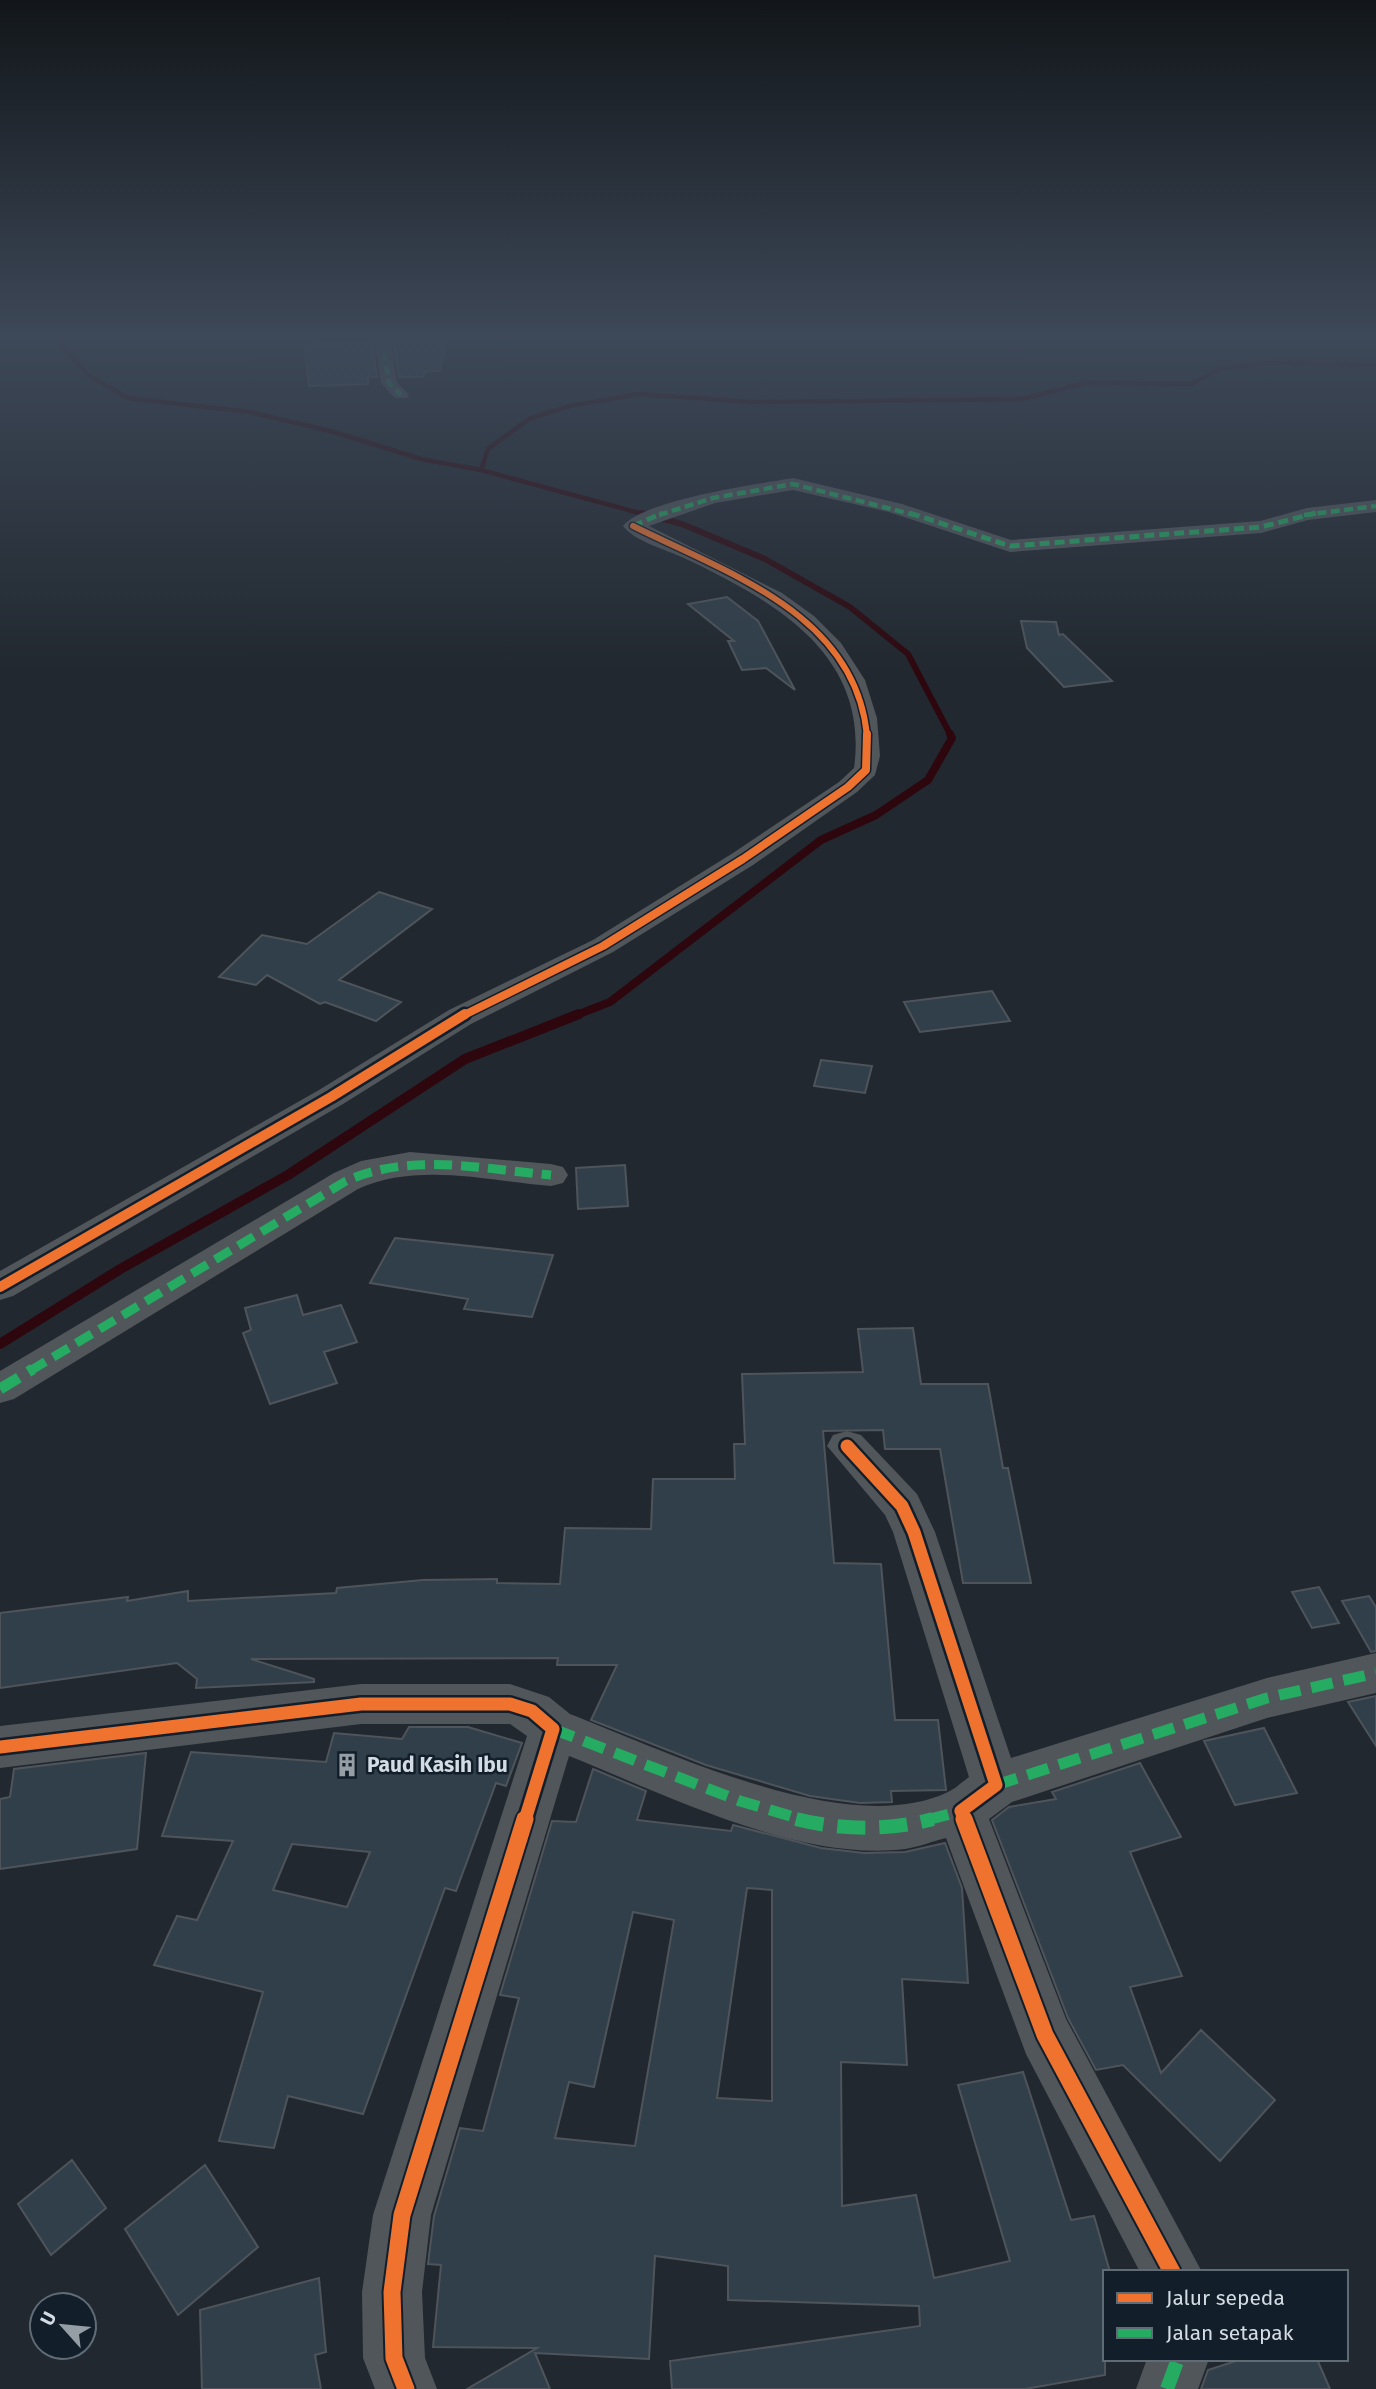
<svg xmlns="http://www.w3.org/2000/svg" width="1376" height="2389" font-family="'Fira Sans',sans-serif">
<rect width="100%" height="100%" fill="#21282f"/>
<g fill="none" stroke-linecap="round" stroke-linejoin="round">
<path stroke="#2d070d" stroke-width="4.5" d="M56 339 88 375 128 398 250 412 334 432 421 459 481 470 647 515
M481 470 488 449 529 419 569 406 639 394 752 402 1022 399 1085 383 1191 384 1221 368 1264 363 1376 365"/>
<path stroke="#2d070d" stroke-width="6" d="M641 513 682 524 765 559 850 607 908 654 951 736"/>
<path stroke="#2d070d" stroke-width="8" d="M574 1016 610 1002 821 840 876 815 928 780 952 738 950 734"/>
<path stroke="#2d070d" stroke-width="10" d="M0 1344 122 1268 288 1175 465 1059 579 1014"/>
</g>
<path fill="#313f4a" stroke="#4e545a" stroke-width="2" fill-rule="evenodd" d="M409 339H447L440 371H425L423 377H399L393 341Z
M372 342 377 377H368V384L309 386 304 345Z
M727 597 758 621 795 690 766 668 742 670 728 641H734L688 604Z
M1021 621 1056 622 1059 635 1063 634 1112 681 1064 687 1027 648Z
M379 892 432 909 339 980 401 1002 376 1021 325 1002 320 1004 267 975 256 985 219 977 262 935 307 944Z
M992 991 1010 1021 920 1032 904 1002Z
M821 1060 872 1066 865 1093 814 1086Z
M625 1165 628 1206 578 1209 576 1168Z
M395 1238 553 1255 532 1317 464 1309 468 1299 370 1283Z
M297 1295 303 1315 341 1305 357 1342 324 1352 337 1383 270 1404 243 1333 251 1330 245 1308Z
M913 1328 921 1384H988L1003 1468H1008L1031 1583H963L940 1449H885L883 1430 823 1431 834 1563 881 1564 895 1720H938L946 1790 891 1791 892 1802 860 1803 810 1796 706 1765 591 1720 617 1665H557L558 1658 251 1659 314 1679V1682L196 1688 197 1679 177 1663 0 1688V1613L128 1597 127 1601 188 1591V1601L336 1593 337 1588 423 1580 497 1579V1583L560 1584 565 1528 651 1529 653 1479H735L734 1444H745L742 1374 863 1372 858 1329Z
M1319 1587 1339 1623 1312 1628 1292 1592Z
M1369 1596 1376 1607V1651L1371 1652 1342 1601Z
M1376 1696V1746L1348 1702Z
M409 1727H468L522 1743 506 1786 496 1783 456 1891 445 1888 363 2114 288 2096 274 2148 219 2141 263 1992 154 1965 177 1916 197 1920 233 1841 162 1836 191 1752 326 1762 334 1733 402 1739ZM292 1844 370 1852 347 1907 273 1890Z
M1264 1728 1297 1793 1235 1805 1204 1741Z
M146 1753 137 1849 0 1869V1799L10 1797 14 1769Z
M1140 1763 1181 1837 1130 1852 1182 1976 1130 1987 1161 2073 1201 2030 1275 2100 1220 2161 1123 2065 1096 2070 1068 2018 992 1820 1009 1807 1056 1799 1052 1792Z
M593 1769 646 1791 637 1820 731 1831 733 1825 821 1848 864 1853 905 1852 945 1843 962 1888 968 1983 902 1979 907 2065 841 2062 842 2206 916 2195 934 2278 1010 2261 958 2085 1023 2072 1071 2220 1094 2216 1110 2272H1105V2375L1025 2389H672L670 2361 920 2326 919 2306 728 2300V2266L655 2256 649 2359 535 2353 550 2389H467L537 2348 433 2347 441 2265 428 2264 434 2216 460 2128 483 2131 519 1998 500 1995 552 1821 576 1822ZM747 1888 772 1890V2101L717 2098ZM633 1912 674 1920 635 2146 555 2138 569 2082 594 2087Z
M72 2160 106 2208 51 2255 18 2204Z
M205 2165 258 2247 178 2315 125 2229Z
M319 2278 326 2352 315 2355 321 2389H202L200 2310Z
M1242 2359H1317L1330 2389H1201L1208 2370Z"/>
<g fill="none" stroke-linecap="round" stroke-linejoin="round">
<path fill="#51565b" fill-rule="evenodd" d="M374 339H390L397 382 409 395 407 398H395L381 383Z
M793 478 902 504 1011 540 1260 521 1307 508 1376 500V512L1308 520 1261 533 1010 552 889 512 793 490 715 503 649 526 782 593 814 616 841 643 865 680 877 718 880 756 875 775 857 792 753 865 613 952 471 1024 343 1104 13 1296 0 1300V1271L319 1090 449 1010 593 940 733 853 839 782 854 768C870 653 772 600 684 558 667 550 634 541 623 526 643 500 759 484 793 478Z
M410 1152 551 1164 563 1167 568 1175 563 1183 551 1186C488 1181 417 1162 358 1189L14 1399 0 1403V1371L334 1173 361 1161Z
M847 1431 861 1435 917 1494 935 1532 1011 1758 1267 1678 1376 1653V1693L1267 1718 1012 1802 989 1819 1066 2019 1202 2272H1140L1026 2054 946 1838C933 1841 919 1847 905 1849 798 1862 667 1795 569 1756L431 2215 422 2292 425 2358 437 2389H375L363 2358 362 2292 373 2215 527 1736 510 1724H361L0 1768V1726L361 1684H510L549 1697 570 1714C666 1751 848 1840 948 1792 955 1789 962 1782 969 1777L893 1532 885 1515 827 1446 833 1435Z
M1147 2359H1209L1198 2389H1136Z"/>
<path stroke="#26ab63" stroke-width="4.5" stroke-dasharray="9 4.5" stroke-linecap="butt" d="M382 339 389 383 401 395
M659 515 713 498 793 484 915 515
M1304 515 1376 506"/>
<path stroke="#26ab63" stroke-width="5" stroke-dasharray="10 5" stroke-linecap="butt" d="M910 513 1010 546 1261 527 1316 513
M633 526 663 513"/>
<path stroke="#26ab63" stroke-width="9" stroke-dasharray="18 9" stroke-linecap="butt" d="M30 1371 346 1181C411 1152 482 1169 551 1175"/>
<path stroke="#26ab63" stroke-width="11" stroke-dasharray="22 11" stroke-linecap="butt" d="M0 1389 33 1369
M553 1729 740 1801 804 1820
M996 1785 1267 1698 1376 1673
M927 1820 961 1811"/>
<path stroke="#26ab63" stroke-width="14" stroke-dasharray="28 14" stroke-linecap="butt" d="M796 1819C839 1830 890 1831 933 1819
M1167 2389 1178 2359"/>
<g stroke="#121f2b" stroke-width="9">
<path id="cycleway-far4" d="M633 526C727 573 856 614 867 736"/>
</g>
<g stroke="#121f2b" stroke-width="11">
<path id="cycleway-far3" d="M462 1016 603 946 743 859 848 787 866 770 867 734"/>
</g>
<g stroke="#121f2b" stroke-width="15">
<path id="cycleway-far2" d="M0 1287 331 1097 465 1014"/>
</g>
<g stroke="#121f2b" stroke-width="18">
<path id="cycleway-far1" d="M847 1446 902 1506 914 1532 996 1785 961 1811 965 1820
M0 1747 361 1704H510L532 1711 553 1729 525 1820"/>
</g>
<g stroke="#121f2b" stroke-width="21">
<path id="cycleway" d="M964 1819 1045 2035 1172 2272
M406 2389 394 2358 392 2292 402 2215 525 1819"/>
</g>
<use href="#cycleway-far4" stroke="#ef722f" stroke-width="6"/>
<use href="#cycleway-far3" stroke="#ef722f" stroke-width="8"/>
<use href="#cycleway-far2" stroke="#ef722f" stroke-width="10"/>
<use href="#cycleway-far1" stroke="#ef722f" stroke-width="13"/>
<use href="#cycleway" stroke="#ef722f" stroke-width="17"/>
</g>
<linearGradient id="sky" x2="0" y2="1"><stop stop-color="#12161a"/><stop offset="0.5" stop-color="#3d4858"/><stop offset="1" stop-color="#3d4858" stop-opacity="0"/></linearGradient>
<rect width="1376" height="674" fill="url(#sky)"/>
<defs>
<g id="building-bare" transform="scale(1.89)"><path d="M-4-6H4V6H1V3H-1V6H-4ZM-2.5-4.3h1.7v1.8h-1.7ZM.8-4.3h1.7v1.8H.8ZM-2.5-1h1.7V.8h-1.7ZM.8-1h1.7V.8H.8Z" fill="#959da5" stroke="#121f2b" stroke-width="2.5" paint-order="stroke"/></g>
</defs>
<g fill-rule="evenodd">
<use href="#building-bare" x="347" y="1765"/>
</g>
<g text-anchor="middle" stroke-width="5" stroke-linejoin="round" paint-order="stroke">
<g font-size="21" font-weight="bold" fill="#d3dce4" stroke="#121f2b" text-anchor="start">
<text x="367" y="1772">Paud Kasih Ibu</text>
</g>
</g>
<rect x="1103" y="2270" width="245" height="91" fill="#121f2b" stroke="#5f6b75" stroke-width="2"/>
<rect x="1117" y="2293" width="35" height="10" fill="#ef722f" stroke="#5f6b75" stroke-width="2"/>
<text x="1166" y="2305" font-size="21" fill="#d3dce4">Jalur sepeda</text>
<rect x="1117" y="2328" width="35" height="10" fill="#26ab63" stroke="#5f6b75" stroke-width="2"/>
<text x="1166" y="2340" font-size="21" fill="#d3dce4">Jalan setapak</text>
<g transform="translate(63 2326) rotate(297)"><circle r="33" fill="#121f2b" stroke="#5f6b75" stroke-width="2"/>
<path d="M0-5L12 26L0 18L-12 26Z" fill="#959da5"/>
<text y="-10" font-size="19" font-weight="bold" text-anchor="middle" fill="#d3dce4">U</text>
</g>
</svg>
